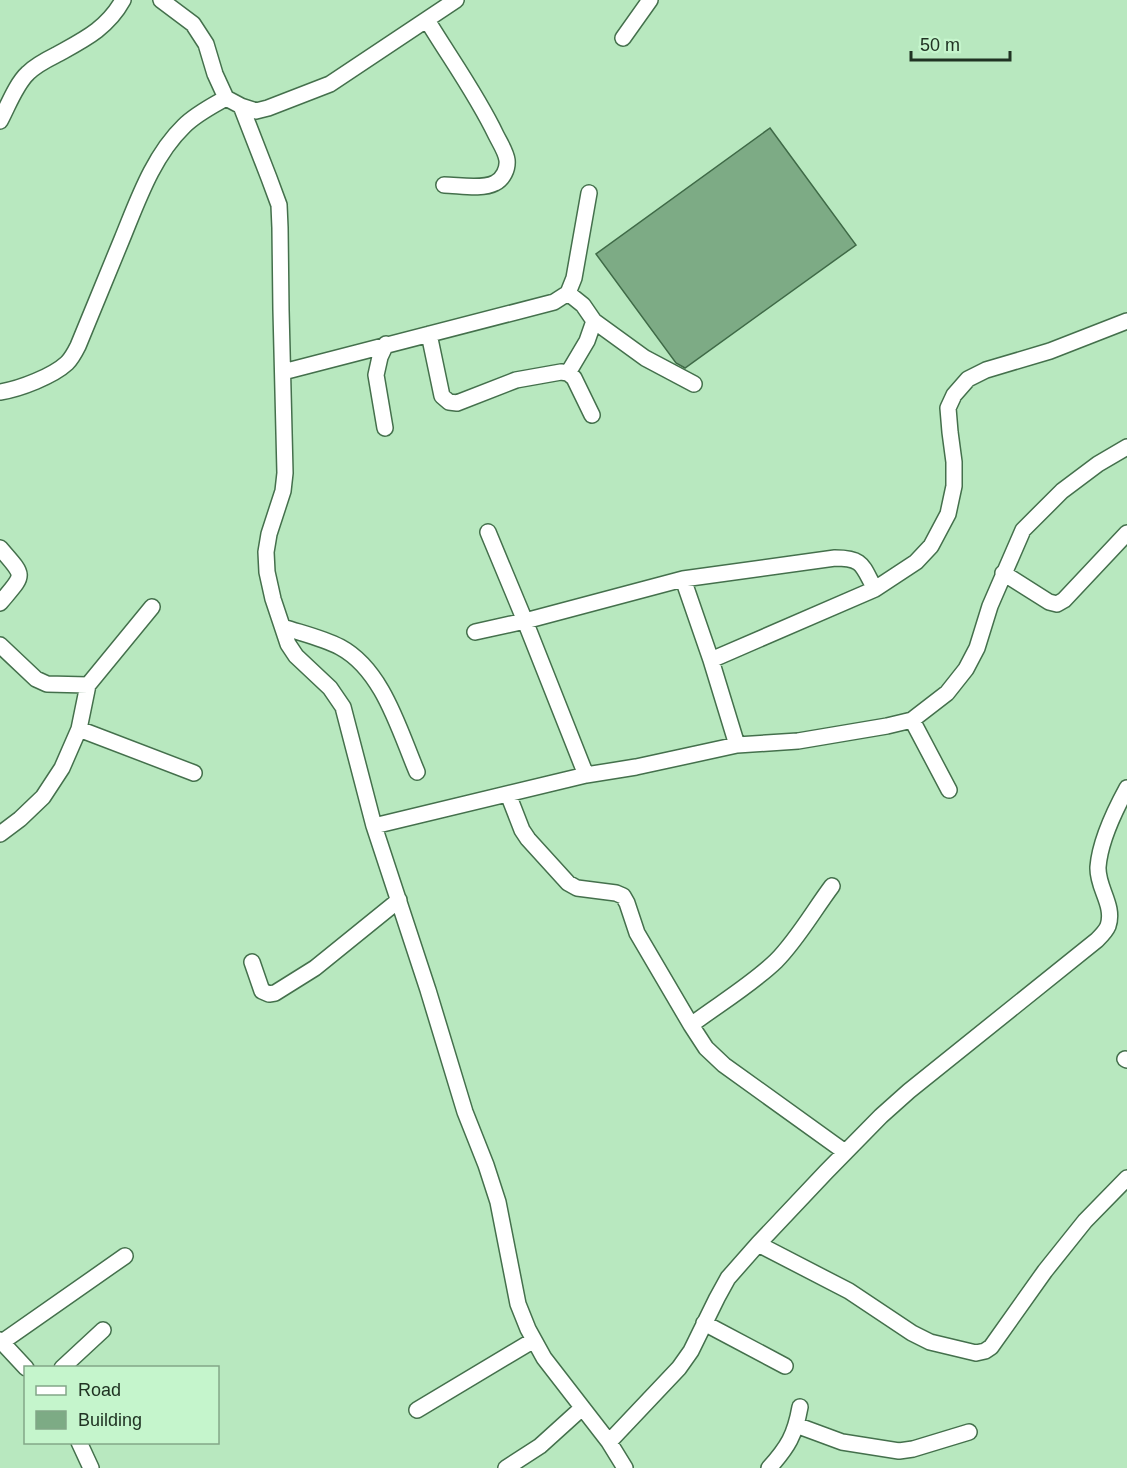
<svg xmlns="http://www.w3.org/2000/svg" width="1127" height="1468" font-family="Helvetica,sans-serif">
<rect width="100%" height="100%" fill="#b8e8bf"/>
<path fill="#7dab85" stroke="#3f6a47" stroke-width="1.5" d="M770 128 856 245 685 368 676 363 596 254Z"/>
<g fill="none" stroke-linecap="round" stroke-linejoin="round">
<g stroke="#44704c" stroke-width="18">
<path id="minor" d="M161 0 193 24 206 44 215 74 226 98 241 106 256 111 268 108 330 84 456 0
M427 20C450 58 477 95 496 135 500 143 506 152 507 160 508 169 503 179 495 183 482 190 458 185 444 185
M623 38 650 0
M241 106 269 178 279 205 280 228 281 310 285 473 283 491 269 534 266 552 267 572 273 599 288 644 296 656 330 688 343 707 374 826 428 990 465 1112 486 1165 498 1202 518 1304 528 1329 544 1358 609 1442 625 1468
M0 121C8 106 16 84 28 73 36 65 46 60 56 55 83 40 107 29 123 0
M568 293 583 305 594 321 587 341 568 373
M594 321 645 358 694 384
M429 334 442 396 449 402 457 403 516 380 561 372 568 373 574 378 592 415
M283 372 554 302 568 293 574 278 589 193
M0 392C20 389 53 376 67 363 72 358 75 352 78 346 93 310 107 275 122 239 138 200 153 156 184 126 196 114 212 106 226 98
M385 428 376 375 380 357 386 344
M488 532 525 621 586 775
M0 548C26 578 25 573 0 603
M1003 573 1049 602 1057 604 1064 600 1127 533
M683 579 711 660 737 745
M283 627C301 633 323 638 340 647 383 670 399 730 417 772
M475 632 525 621 683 579 835 558C864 558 862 566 875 589
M0 645 36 679 47 684 88 685
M711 660 875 589 916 562 931 546 948 514 954 486V462L950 432 948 408 954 395 968 379 986 370 1050 351 1127 321
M912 720 949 790
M79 729 194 773
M508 794 522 830 528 839 568 883 577 888 616 893 623 896 627 903 637 933 691 1025 706 1048 724 1065 845 1152
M374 826 586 775 636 767 737 745 798 741 887 726 912 720 947 693 966 669 977 648 990 606 1023 530 1062 491 1098 464 1127 447
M0 834 20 819 43 797 62 768 79 729 88 685 152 607
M252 962 262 991 269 994 275 993 315 968 399 900
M691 1025C719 1004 751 985 776 961 797 940 814 910 832 886
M1125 1059 1127 1060
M758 1244 849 1291 912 1333 930 1342 976 1353 985 1351 991 1347 1045 1271 1085 1221 1127 1178
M704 1323 785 1366
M0 1340 26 1368
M2 1342 125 1256
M62 1368 103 1330
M417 1410 534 1340
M796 1425 842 1442 899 1451 913 1449 969 1432
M79 1442 91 1468
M609 1442 679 1368 691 1351 717 1298 728 1278 758 1244 826 1172 881 1116 909 1091 1097 940C1101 936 1106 931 1108 926 1115 905 1097 888 1098 867 1100 841 1115 810 1127 788
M506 1468 540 1446 582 1408
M769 1468C788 1447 795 1435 800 1407"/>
</g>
<use href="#minor" stroke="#fff" stroke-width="15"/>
</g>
<rect x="24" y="1366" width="195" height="78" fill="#c5f5cc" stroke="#83a788" stroke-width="1.5"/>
<rect x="36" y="1386" width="30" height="9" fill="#ffffff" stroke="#83a788" stroke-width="1.5"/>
<text x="78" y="1396" font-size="18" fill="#203323">Road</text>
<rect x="36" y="1411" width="30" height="18" fill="#7dab85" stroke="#83a788" stroke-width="1.5"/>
<text x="78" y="1426" font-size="18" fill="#203323">Building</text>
<path d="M911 51v9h99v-9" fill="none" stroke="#203323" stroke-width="3"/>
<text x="920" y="51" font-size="18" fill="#203323" stroke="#c5f5cc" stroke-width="4.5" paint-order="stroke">50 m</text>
</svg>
